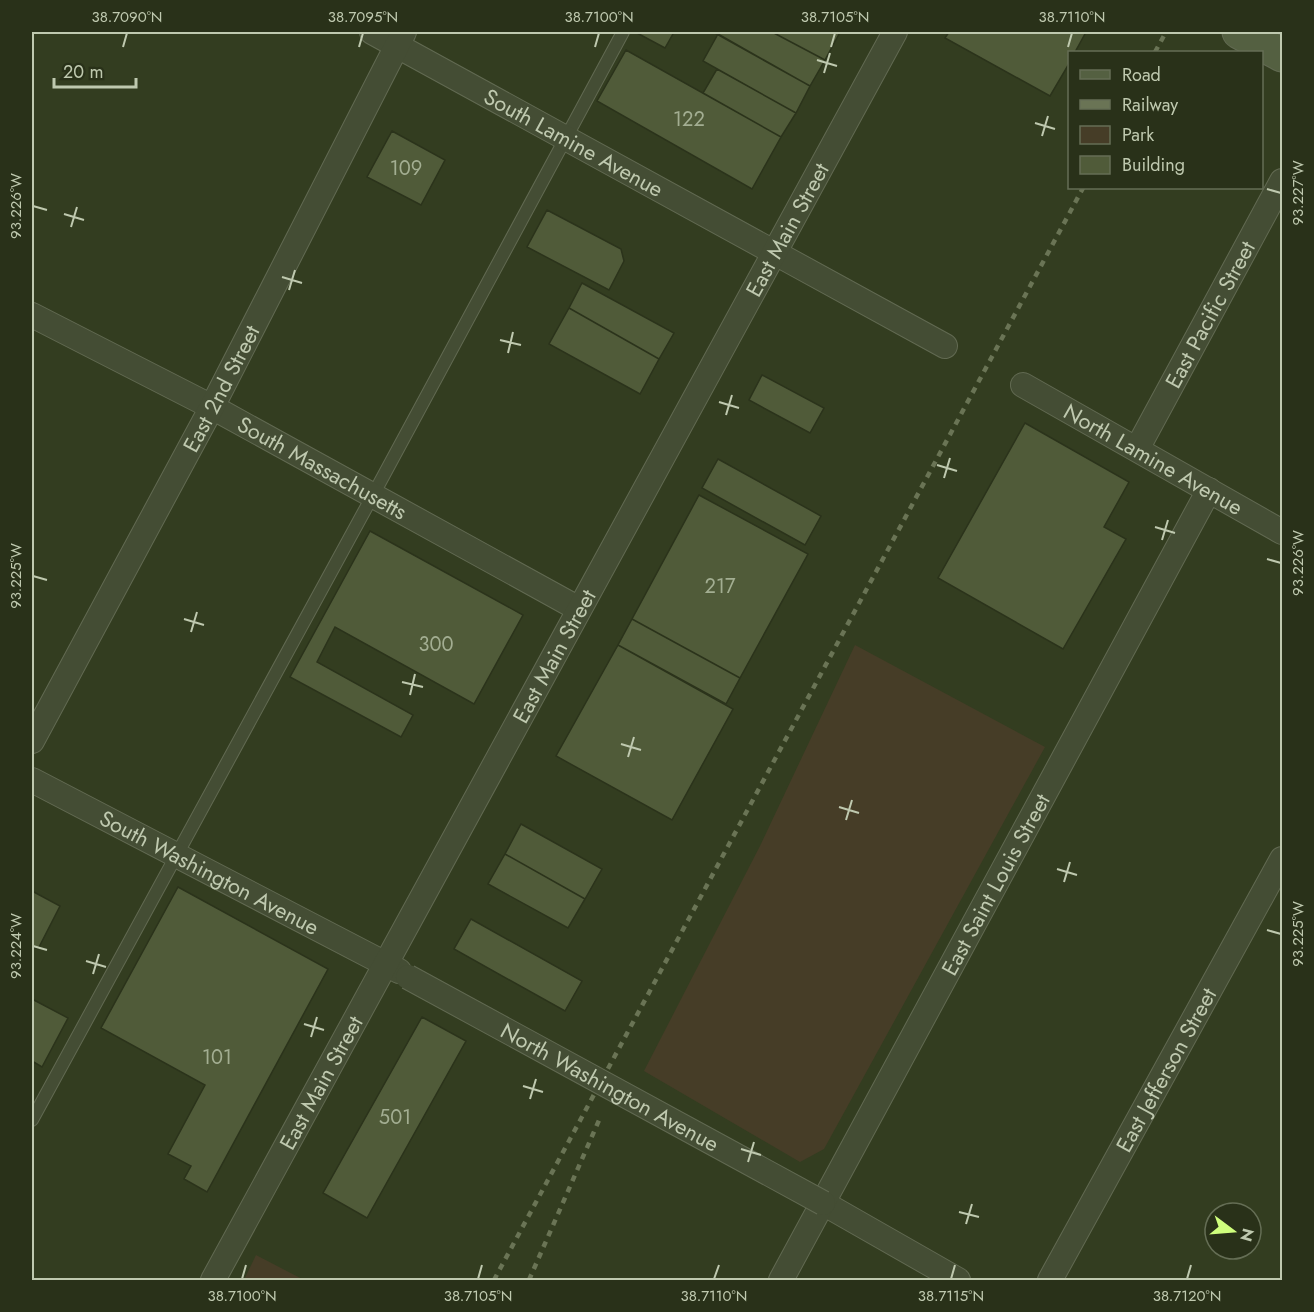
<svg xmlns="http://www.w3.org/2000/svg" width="1314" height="1312" font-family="Jost,sans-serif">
<rect width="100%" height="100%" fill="#333d20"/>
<path fill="#463d27" d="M855 645 1045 747 824 1149 800 1162 644 1071 760 846Z
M256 1255 304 1280H244Z"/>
<path fill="#505b39" stroke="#2b331b" stroke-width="1.5" d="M637 32H674L665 48 637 33Z
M713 32H772L825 60 810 86Z
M772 32H835L839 34 825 60Z
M949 32H1086L1075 52H1070V62L1050 96 945 38Z
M718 34 810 86 796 113 703 61Z
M626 50 781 137 752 189 597 101Z
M717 69 796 113 781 137 703 93Z
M392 131 445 160 421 205 367 177Z
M547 210 621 249 624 261 609 290 527 247Z
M582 283 674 333 659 359 569 308Z
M569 308 659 359 640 394 549 344Z
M762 375 824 408 810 433 749 400Z
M1025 423 1129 482 1104 527 1126 539 1063 649 938 578Z
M718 459 821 516 805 545 702 488Z
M699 495 808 554 740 678 632 619Z
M370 531 523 615 474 704 335 627 317 662 413 715 401 737 290 677Z
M632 619 740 678 726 704 618 645Z
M618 645 733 709 672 820 556 756Z
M521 824 602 869 585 899 505 854Z
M505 854 585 899 568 928 488 884Z
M178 887 328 969 207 1192 184 1179 191 1166 168 1154 205 1085 101 1028Z
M32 891 60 906 38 949 32 946Z
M471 919 582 981 565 1011 454 949Z
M32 999 68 1018 42 1067 32 1061Z
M422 1017 466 1041 367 1218 323 1193Z"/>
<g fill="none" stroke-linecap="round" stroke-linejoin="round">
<g stroke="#626a52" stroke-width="14">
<path id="service" d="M32 1120 372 497 623 32"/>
</g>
<g stroke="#626a52" stroke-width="26">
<g id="minor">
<path id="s1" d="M372 32 945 346"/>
<path id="s2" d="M32 315 212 407 579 609"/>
<path id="s3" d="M1023 385 1282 532"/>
<path id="s4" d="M1137 449 1282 181"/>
<path id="s5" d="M32 741 212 407 404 32"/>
<path id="s6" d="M32 780 399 971"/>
<path d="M823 1203 958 1280"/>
<path id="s7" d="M213 1280 895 32"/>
<path id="s8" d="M781 1280 1209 490"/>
<path id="s9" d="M1050 1280 1282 859"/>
</g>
</g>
<g stroke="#626a52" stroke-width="35">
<path id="secondary" d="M1239 32 1282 55"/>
</g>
<use href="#service" stroke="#444d34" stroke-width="12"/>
<use href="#minor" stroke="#444d34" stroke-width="24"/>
<use href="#secondary" stroke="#546041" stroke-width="33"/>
<path stroke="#6a7455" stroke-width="4.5" stroke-dasharray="6 6" stroke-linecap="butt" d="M1155 52 1166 32
M494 1280 1083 188
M529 1280 600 1118"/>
<g stroke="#626a52" stroke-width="26" stroke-linecap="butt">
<g id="minor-bridge">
<path id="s10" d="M408 977 823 1203"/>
</g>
</g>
<use href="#minor-bridge" stroke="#444d34" stroke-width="24"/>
</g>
<path fill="none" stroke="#bfc9af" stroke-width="2" d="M123 47 127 33M359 47 363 33M595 47 599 33M831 47 835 33M1068 47 1072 33M817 60 837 66M824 73 830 53M1035 123 1055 129M1042 136 1048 116M1267 189 1281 193M33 206 47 210M64 214 84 220M71 227 77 207M282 277 302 283M289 290 295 270M500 340 521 345M508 353 513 332M719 402 739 408M726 415 732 395M937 465 957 471M944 478 950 458M1155 527 1175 533M1162 540 1168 520M1267 559 1281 563M33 576 47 580M184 619 204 625M191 632 197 612M402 682 423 687M410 695 415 674M621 744 641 750M628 757 634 737M839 807 859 813M846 820 852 800M1057 869 1077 875M1064 882 1070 862M1267 930 1281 934M33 946 47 950M86 961 106 967M93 974 99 954M304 1024 324 1030M311 1037 317 1017M523 1086 543 1092M530 1099 536 1079M741 1149 761 1155M748 1162 754 1142M959 1212 979 1217M966 1224 972 1204M242 1279 246 1265M478 1279 482 1265M714 1279 719 1265M951 1279 955 1265M1187 1279 1191 1265"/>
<g text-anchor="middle" stroke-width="5" stroke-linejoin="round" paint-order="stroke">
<g font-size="20" fill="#a3ae92">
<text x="689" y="126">122</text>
<text x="406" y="175">109</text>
<text x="720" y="593">217</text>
<text x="436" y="651">300</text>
<text x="217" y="1064">101</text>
<text x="395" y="1124">501</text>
</g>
<g font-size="22" fill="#bfc9af" stroke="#293119">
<text dy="8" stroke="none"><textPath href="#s1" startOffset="230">South Lamine Avenue</textPath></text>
<text dy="8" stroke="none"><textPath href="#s7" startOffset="1197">East Main Street</textPath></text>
<text dy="8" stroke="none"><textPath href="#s4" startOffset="153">East Pacific Street</textPath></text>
<text dy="8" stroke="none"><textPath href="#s5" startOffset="400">East 2nd Street</textPath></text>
<text dy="8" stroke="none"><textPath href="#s3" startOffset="150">North Lamine Avenue</textPath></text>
<text dy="8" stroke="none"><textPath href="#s2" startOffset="328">South Massachusetts</textPath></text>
<text dy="8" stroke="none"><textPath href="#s7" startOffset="711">East Main Street</textPath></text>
<text dy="8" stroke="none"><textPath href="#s6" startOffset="200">South Washington Avenue</textPath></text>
<text dy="8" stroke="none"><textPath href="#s8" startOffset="450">East Saint Louis Street</textPath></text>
<text dy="8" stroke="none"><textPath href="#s9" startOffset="240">East Jefferson Street</textPath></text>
<text dy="8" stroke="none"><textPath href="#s7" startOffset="225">East Main Street</textPath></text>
<text dy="8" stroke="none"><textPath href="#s10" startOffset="230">North Washington Avenue</textPath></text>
</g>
</g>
<rect width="1314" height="1312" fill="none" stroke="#293119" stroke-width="66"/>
<rect x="1068" y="51" width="195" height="138" fill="#293119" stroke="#656e55" stroke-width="1.5"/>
<rect x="1080" y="70" width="30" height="9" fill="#546041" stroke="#656e55" stroke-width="1.5"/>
<text x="1122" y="81" font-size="18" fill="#bfc9af">Road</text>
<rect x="1080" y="100" width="30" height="9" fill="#6a7455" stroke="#656e55" stroke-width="1.5"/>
<text x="1122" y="111" font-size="18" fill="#bfc9af">Railway</text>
<rect x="1080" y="126" width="30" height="18" fill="#463d27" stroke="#656e55" stroke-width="1.5"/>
<text x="1122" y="141" font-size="18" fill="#bfc9af">Park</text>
<rect x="1080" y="156" width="30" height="18" fill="#505b39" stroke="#656e55" stroke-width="1.5"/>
<text x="1122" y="171" font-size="18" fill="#bfc9af">Building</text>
<g transform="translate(1233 1231) rotate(106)"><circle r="28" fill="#293119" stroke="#656e55" stroke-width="1.5"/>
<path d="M0-4.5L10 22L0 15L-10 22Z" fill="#cfff7d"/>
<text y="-9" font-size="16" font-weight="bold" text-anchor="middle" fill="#bfc9af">N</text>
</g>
<path d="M54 78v9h82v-9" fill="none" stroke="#bfc9af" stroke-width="3"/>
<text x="63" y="78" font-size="18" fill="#bfc9af" stroke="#293119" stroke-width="4.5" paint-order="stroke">20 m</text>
<rect x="33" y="33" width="1248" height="1246" fill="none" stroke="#bfc9af" stroke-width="2"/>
<g font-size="15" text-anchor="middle" fill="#bfc9af">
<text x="127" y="22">38.7090°N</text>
<text x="363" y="22">38.7095°N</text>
<text x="599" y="22">38.7100°N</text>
<text x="835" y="22">38.7105°N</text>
<text x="1072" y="22">38.7110°N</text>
<text transform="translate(1298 193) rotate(-90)" y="5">93.227°W</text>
<text transform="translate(16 206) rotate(-90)" y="5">93.226°W</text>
<text transform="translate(1298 563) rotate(-90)" y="5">93.226°W</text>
<text transform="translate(16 576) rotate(-90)" y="5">93.225°W</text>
<text transform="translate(1298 934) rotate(-90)" y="5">93.225°W</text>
<text transform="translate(16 946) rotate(-90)" y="5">93.224°W</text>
<text x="242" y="1301">38.7100°N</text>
<text x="478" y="1301">38.7105°N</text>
<text x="714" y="1301">38.7110°N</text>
<text x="951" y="1301">38.7115°N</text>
<text x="1187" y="1301">38.7120°N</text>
</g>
</svg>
